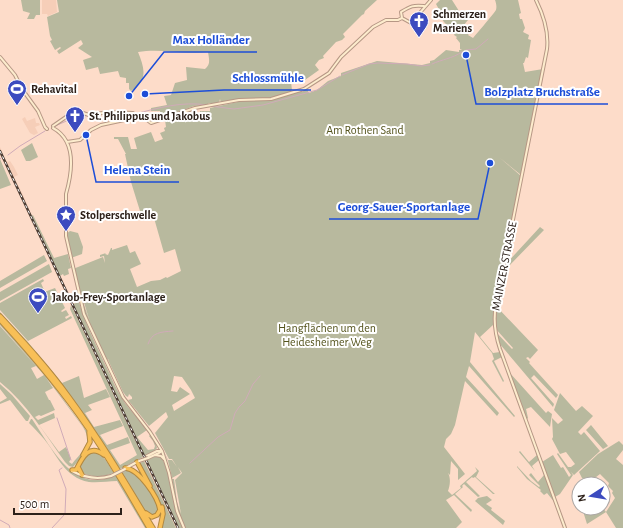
<svg xmlns="http://www.w3.org/2000/svg" width="623" height="528" font-family="'Alegreya Sans',sans-serif">
<rect width="100%" height="100%" fill="#fddcc9"/>
<path fill="#f6ceb8" d="M42 0H56L57 12 48 16 47 14H42Z
M25 117 27 121 35 118 36 123H39L40 125 35 127 38 133 34 135 30 133 22 119Z
M0 147 6 161 8 162 10 161 14 167 18 175 14 177 24 197 29 210 145 456 143 457 141 455 26 209 0 154Z
M147 460 179 528H176L144 461Z"/>
<path fill="#b8b99e" fill-rule="evenodd" d="M21 0H40V15H36L34 19H27L30 13 23 11Z
M57 0H377L365 11 364 14 362 15 343 34 345 37 342 40 336 42 323 56 324 58 319 60 315 65 319 70 305 80 303 78 293 81 294 75H293L291 82 292 90H291L292 92 268 99H240L221 103 220 99 219 103H208L210 105 194 106 161 118 160 111H151V108L167 105 164 96 171 95 175 83 187 80 186 67 205 69C211 64 209 59 208 52 184 55 161 48 138 52 144 67 149 80 131 91L129 89V83H126V78L120 77 118 71 100 74 98 67 86 70 83 60 92 57 78 48 83 44 81 40 59 54 57 51 61 48 60 47 55 50 50 41 52 40 50 36 47 17 59 12Z
M440 0H452L459 11 468 20 463 26 471 31 468 35 473 38C475 36 495 12 496 10 497 6 496 3 495 0H518L521 13 519 14 520 19H522L525 28 523 32 529 35 528 39 531 40 528 58 526 57 524 63H523L525 72 543 69 521 175 500 158 521 176 495 303 493 325 480 337 493 353 500 352 502 357 494 361 504 381 503 382 492 361 494 359 492 353 475 332 470 362 515 416 514 417 469 366 466 377 499 413 497 416 465 381 455 425 451 434 446 439 444 447 465 474 458 480V469L451 461 450 475 448 473C451 478 450 486 448 491L452 495 461 488 460 486 477 471 475 467 479 471 476 477 495 494H493L475 477 473 478 472 477 466 482 480 496 478 497 464 484 462 486 463 487 455 494 472 510 471 512 454 495 446 500 462 522 456 528H185L178 510 172 479H174L177 502 181 514 175 480 182 473 178 467 181 473 172 478 168 461 161 446 123 396 84 313 82 299 90 322 82 296 81 298 73 269 103 257 105 263 104 256 100 257V255L106 253 105 254 108 255 111 248H112V250L127 245 130 253 135 251 141 264 130 269 137 287 151 281 160 280 166 277 167 278 181 271 175 249 164 253 154 218 140 211 131 182 125 154H138H126L118 139H114V137H128L131 149H137L134 138 151 132 155 142 163 139 160 133 165 131 164 128 166 127 165 120H180L185 116H193V113H200V111H210V108L242 101H263L301 91 302 92 307 89 309 93 317 90 328 81 341 76V73L377 61 422 65 430 63V61L434 60 446 50 459 52V50H462L460 49V43L456 38 457 37 454 35 455 33 444 22 440 16 441 13 436 4ZM104 354 107 360 109 359 108 360 123 392 126 396 128 397 129 394 132 397V399L128 400 149 426 166 412 168 417 155 433 169 459H172L177 467 172 460H168C159 439 145 424 131 406 120 391 112 372 104 354ZM174 376 182 377 191 390 195 398 174 411 172 405 190 394 180 387 177 392 171 391Z
M32 143 38 157 30 161H26L21 150Z
M0 159 11 185 0 189Z
M33 215 54 258 68 254 71 268 68 269 69 274 64 276 63 274 60 276 31 216Z
M540 227 544 230 504 271 505 265Z
M70 231 78 233 83 247 82 254 71 258 66 234Z
M44 255 47 261 0 288V281Z
M49 264 52 272 0 301V292Z
M43 279 44 281 41 283 44 290 38 293 39 294 55 288 65 308 61 311 62 312 66 310 69 315 65 317 66 319 71 316 72 318 28 341 0 310V303Z
M79 302C85 323 95 342 104 362 112 378 118 395 129 408 137 418 156 436 157 448L153 453 145 456 73 304ZM147 430 150 435 149 436 153 441 155 446 154 449 148 450 137 437Z
M71 305 143 457 120 469C84 414 46 362 0 314V312L27 341 62 383 79 376 84 398 106 389 110 397 88 405 92 410 85 413 94 427 120 420 123 426 100 435 107 445 128 437 130 443 110 450 120 465 137 455 70 309Z
M497 307 538 350 530 359 528 357 526 358 530 362 529 363 558 395 556 398 534 375 531 378 554 404 553 407 499 343 496 332 512 349 513 348 495 328Z
M0 322 30 354 88 433C91 445 81 458 73 467L69 466 65 462C45 434 27 404 0 382V326L36 366 31 368 37 379 44 375 0 325ZM45 376 83 427C94 445 82 451 72 464L69 462 71 459 66 447 59 452 39 425 55 418 54 413 38 420 35 417 39 415 41 416 55 410 50 400H49L45 392 53 388Z
M509 372 546 413 548 411 552 414 550 427 531 407 526 409 528 418 527 419Z
M0 384 12 395 30 416 28 421H26L10 400 0 404V402L7 398 0 389Z
M560 393 576 411 582 406 593 416 578 432 581 435 584 432 600 451 574 475 571 472 573 475 560 494 555 497 542 462 553 455 561 468 563 467 569 477 571 475 557 454 558 453 568 467H571L575 464 566 452 560 454 552 439 553 437 552 418 558 424 563 420 554 410Z
M31 419H32C51 447 74 496 116 475L148 528H145L117 481C108 481 99 483 89 482 64 477 58 456 44 439 39 433 34 428 29 423Z
M591 425 608 446 603 449 586 430Z
M619 441 623 445V450L616 459 623 465V528H616L606 512 615 498 612 493 613 491 608 486 609 483 600 474 587 484 582 478 579 472 598 454Z
M533 444 534 445 562 520 555 503 547 493 544 495 540 491 541 490 527 479 517 467V466L531 481 539 487 540 486 529 475 531 473 538 482 544 475 539 460 532 466 535 471 519 452 520 451 529 462 537 455Z
M96 452C105 456 108 464 114 473 103 477 91 478 81 472L80 466C84 459 86 453 96 452Z
M156 456H160C171 468 176 511 183 528H179L147 460Z
M144 461 176 528H161L163 508 140 466V463Z
M127 469 130 470C140 479 163 499 157 514L152 516 146 513 144 509 122 472Z
M487 496 492 500 486 504 492 508 491 510 505 521 503 525 475 501 478 498Z
M582 508H603L606 512 587 524Z"/>
<g fill="none" stroke-linecap="round" stroke-linejoin="round">
<path stroke="#d0abb8" stroke-width="1" d="M466 50 476 49 488 39
M432 64C443 59 451 59 462 52
M342 75 369 64 378 63 407 64 421 66 430 65
M210 106 234 109 263 105 317 90 340 76
M135 114C158 108 182 101 207 105
M87 116 109 113 124 114
M55 126 71 119 85 117
M8 155 20 146 45 131
M0 159 1 158
M148 344C152 332 161 332 173 331
M57 418 71 460
M190 463 218 437 230 430 235 413 239 407 245 401 253 384 260 376
M0 520 9 525 10 528
M52 528 65 514 66 489 59 470 62 468"/>
<g stroke="#b69785" stroke-width="4">
<path id="secondary" d="M536 0C544 16 549 31 547 49L496 305C493 320 495 334 500 349L565 528
M402 18 401 12C411 6 413 5 424 6
M0 57 15 75 22 89 38 111 45 127 47 129
M53 126 66 117 80 112 89 115 109 112 133 113 134 118
M53 128C77 141 72 173 66 194V236L84 314 123 397 150 432 162 451 169 473 177 511 184 528
M67 142 80 140 91 130 101 125 129 119 143 117 151 123 195 108 239 100 271 99 304 89 329 73 341 57 373 27 386 20H398L402 18 411 23 431 0
M155 455 161 456 164 459
M147 456 157 451H162
M148 458 159 453 162 451
M126 468 137 462
M72 471C85 478 97 480 111 476"/>
</g>
<g stroke="#b18842" stroke-width="5.5">
<path id="highway" d="M0 316C24 342 48 368 69 397 100 439 126 483 153 528
M0 320C31 354 61 389 87 427 110 459 129 494 149 528
M83 455 90 442 89 432
M137 462 150 486
M78 467 82 475
M125 468C139 469 158 497 160 510L157 515 152 517 146 513
M72 470H76C82 458 89 443 104 455
M160 528 163 514 162 507"/>
</g>
<use href="#secondary" stroke="#fdeccd" stroke-width="2"/>
<use href="#highway" stroke="#f8bf57" stroke-width="3.5"/>
<g stroke="#4d3e35" stroke-width="2.5">
<path id="rail" d="M0 151 178 528"/>
</g>
<use href="#rail" stroke="#fff" stroke-width="1" stroke-dasharray="3" stroke-linecap="butt"/>
<g stroke="#b69785" stroke-width="4" stroke-linecap="butt">
<path id="secondary-bridge" d="M139 461 148 458
M111 476 125 469"/>
</g>
<use href="#secondary-bridge" stroke="#fdeccd" stroke-width="2"/>
</g>
<defs>
<g id="church-pin" transform="scale(1)"><path d="M0 17L-7.5 6A9.5 9.5 0 1 1 7.5 6Z" fill="#3c4bbf" stroke="#fff"/><path d="M-1.2-6h2.4v3.5h3.3v2.4h-3.3V6h-2.4V-.1h-3.3v-2.4h3.3Z" fill="#fff"/></g>
<g id="stadium-pin" transform="scale(1)"><path d="M0 17L-7.5 6A9.5 9.5 0 1 1 7.5 6Z" fill="#3c4bbf" stroke="#fff"/><path d="M0-5a6.5 5 0 1 0 0 10a6.5 5 0 1 0 0-10ZM-3.5-1.8h7v3.6h-7Z" fill="#fff"/></g>
<g id="sight-pin" transform="scale(1)"><path d="M0 17L-7.5 6A9.5 9.5 0 1 1 7.5 6Z" fill="#3c4bbf" stroke="#fff"/><path d="M0-6L1.8-2.2L6-1.7L2.9 1.2L3.7 5.4L0 3.3L-3.7 5.4L-2.9 1.2L-6-1.7L-1.8-2.2Z" fill="#fff"/></g>
</defs>
<g fill-rule="evenodd">
<use href="#church-pin" x="419" y="21"/>
<use href="#stadium-pin" x="17" y="89"/>
<use href="#church-pin" x="75" y="116"/>
<use href="#sight-pin" x="66" y="215"/>
<use href="#stadium-pin" x="38" y="297"/>
</g>
<g text-anchor="middle" stroke-width="4" stroke-linejoin="round" paint-order="stroke">
<g font-size="12" font-weight="bold" fill="#2d211a" stroke="#fff" text-anchor="start">
<text x="433" y="18">Schmerzen<tspan x="433" dy="14">Mariens</tspan></text>
<text x="31" y="93">Rehavital</text>
<text x="89" y="120">St. Philippus und Jakobus</text>
<text x="80" y="219">Stolperschwelle</text>
<text x="52" y="301">Jakob-Frey-Sportanlage</text>
</g>
<g font-size="12" fill="#54531c" stroke="#fff">
<text x="365" y="134">Am Rothen Sand</text>
<text x="327" y="332">Hangflächen um den<tspan x="327" dy="14">Heidesheimer Weg</tspan></text>
</g>
<g font-size="12" fill="#2d211a" stroke="#fff">
<text transform="translate(504 266) rotate(-79)" y="4">MAINZER STRASSE</text>
</g>
</g>
<path fill="none" stroke="#1d4ed8" stroke-width="1.5" d="M129 96L164 52H257M145 94L224 90H311M466 55L476 104H608M86 135L96 182H179M490 163L478 219H329"/>
<g fill="#1d4ed8" stroke="#fff" stroke-width="1.5">
<circle cx="129" cy="96" r="4"/>
<circle cx="145" cy="94" r="4"/>
<circle cx="466" cy="55" r="4"/>
<circle cx="86" cy="135" r="4"/>
<circle cx="490" cy="163" r="4"/>
</g>
<g font-size="13" text-anchor="middle" font-weight="bold" fill="#1d4ed8" stroke="#fff" stroke-width="4" stroke-linejoin="round" paint-order="stroke">
<text x="211" y="44">Max Holländer</text>
<text x="268" y="82">Schlossmühle</text>
<text x="542" y="96">Bolzplatz Bruchstraße</text>
<text x="137" y="174">Helena Stein</text>
<text x="404" y="211">Georg-Sauer-Sportanlage</text>
</g>
<g transform="translate(591 496) rotate(258)"><circle r="19" fill="#ffffff" stroke="#aba6a3"/>
<path d="M0-3L7 15L0 10L-7 15Z" fill="#3c4bbf"/>
<text y="-6" font-size="11" font-weight="bold" text-anchor="middle" fill="#2d211a">N</text>
</g>
<path d="M14 508v6h107v-6" fill="none" stroke="#2d211a" stroke-width="2"/>
<text x="20" y="508" font-size="12" fill="#2d211a" stroke="#ffffff" stroke-width="3" paint-order="stroke">500 m</text>
</svg>
